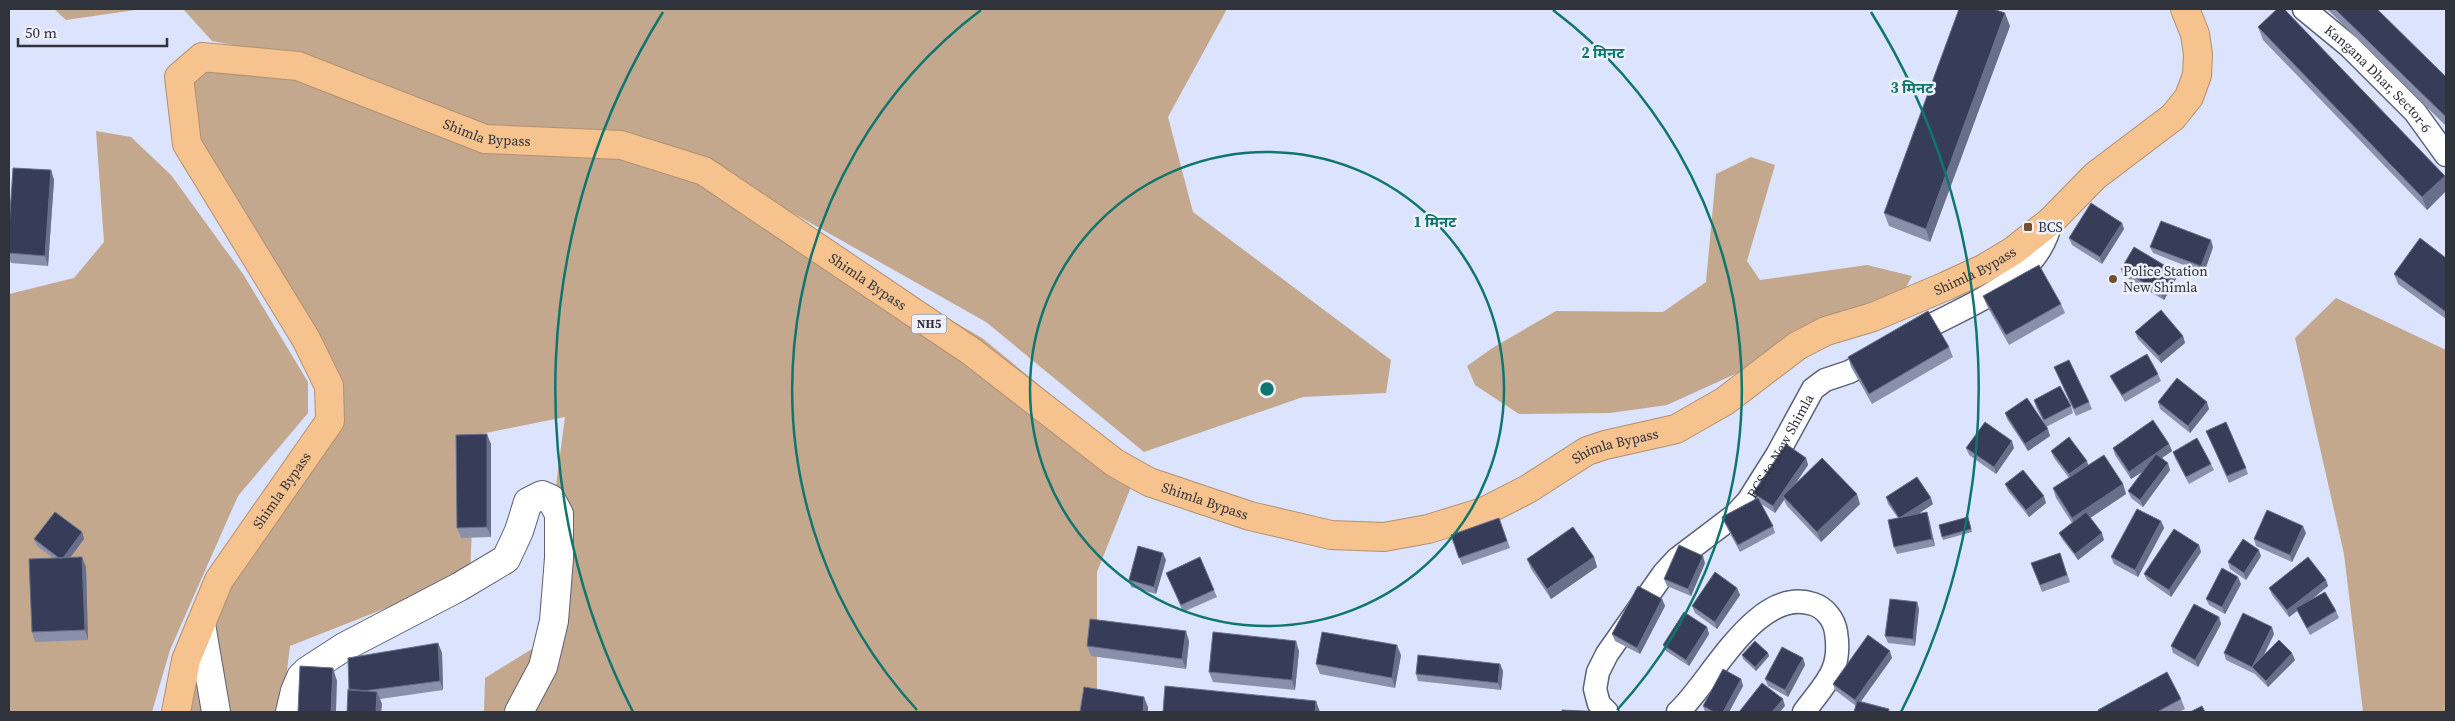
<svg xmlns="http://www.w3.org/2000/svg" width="2455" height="721" font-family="'Source Serif 4','Noto Sans Devanagari',serif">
<rect width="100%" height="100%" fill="#dce3fc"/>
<path fill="#c3a88e" d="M54 9H142L66 20Z
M183 9H1227L1168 117 1193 212 1391 360 1386 393 1303 397 1144 452 986 322 706 164 485 132 299 58 212 41Z
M204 61 298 70 485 144 622 150 702 176 982 338 1139 467 1097 572V712H484L485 678 540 644V607L565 417 476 435 470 575 290 646 282 712H184L224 582 335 422 191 142 185 76Z
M96 131 131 137 171 175 243 274 308 382V413L238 496 170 650 152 712H9V294L74 278 104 242Z
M1751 157 1775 165 1747 261 1760 280 1867 265 1912 276 1897 305 1753 366 1667 405 1610 413 1519 414 1475 385 1467 366 1494 347 1556 311 1663 312 1706 282 1716 174Z
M2336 298 2446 350V712H2363L2344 554 2295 338Z"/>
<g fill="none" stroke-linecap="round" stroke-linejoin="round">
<g stroke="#5d6277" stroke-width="25">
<g id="street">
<path id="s1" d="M2304 9 2349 46 2415 112 2446 155"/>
<path d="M1908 338C1959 307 2038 286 2051 221"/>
<path id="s2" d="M1607 712 1599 704 1595 689 1598 672 1607 654 1664 573 1677 559 1735 515 1748 501 1777 455 1813 389 1825 380 1849 372 1879 356"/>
<path d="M1678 712C1711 682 1757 585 1813 604 1825 608 1834 619 1836 632 1842 671 1826 682 1804 712"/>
</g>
</g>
<g stroke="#5d6277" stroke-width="30">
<path id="secondary" d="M201 624 216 712
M290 712 295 691 301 677 307 671 344 647 459 587 506 559 519 531 528 502 542 495 551 499 559 514V558L554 621 543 667 519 712"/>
</g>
<g stroke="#b19071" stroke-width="30">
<g id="highway">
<path id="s3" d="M176 712 186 660 219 580 330 421 329 386 306 339 187 144 179 77 202 57 298 66 485 139 621 145 704 171 972 352 1115 463 1149 482 1250 516 1331 535 1384 537 1428 529 1483 512 1528 489 1587 451 1605 445 1676 429 1725 401 1797 346 1826 331 1873 317 1946 286 1983 269 2013 251 2051 221 2095 176 2173 117 2189 97 2197 75 2198 54 2195 34 2185 9"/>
</g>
</g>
<use href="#street" stroke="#fff" stroke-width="22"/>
<use href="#secondary" stroke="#fff" stroke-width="28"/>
<use href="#highway" stroke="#f6c28e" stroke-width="28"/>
</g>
<path fill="#8a90aa" d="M2327 9H2377L2446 77V126Z
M2010 26 1930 242 1889 226 1884 213Z
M2258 27 2446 180V191L2427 210 2263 40Z
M51 170 54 180 48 266 11 263 9 258V228Z
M2122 223 2124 229 2102 264 2072 245 2069 238Z
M2150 247H2213L2204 273 2153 253Z
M2446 258V319L2398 284 2394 274Z
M2121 269 2177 277 2164 300 2123 276Z
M1983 296 2061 304 2065 313 2009 345 1987 306Z
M2135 332 2183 336 2185 343 2161 363 2138 339Z
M1949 347 1953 357 1872 404 1851 367 1848 357Z
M2054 367 2089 402 2092 409 2076 416Z
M2158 374 2161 381 2125 402 2113 382 2110 376Z
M2034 400 2071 406 2073 413 2046 427 2050 436 2028 451 2007 419 2005 413 2046 427 2036 407Z
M2158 402 2209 409 2190 433 2160 409Z
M2206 431 2246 468 2248 474 2229 483Z
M491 444V537L461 538 457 528Z
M2169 444 2172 451 2162 458 2170 470 2143 507 2131 498 2128 491 2143 472 2131 479 2115 455 2113 448Z
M1966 448H2014L1996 474 1969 455Z
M2051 451 2088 465 2123 484 2126 494 2090 518 2104 540 2078 560 2062 539 2059 533 2072 523 2056 498 2053 488 2069 478 2054 458Z
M2173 452 2211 464 2214 470 2189 484 2175 458Z
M1806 458 1808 465 1795 484 1860 504 1821 542 1787 506 1784 500 1775 513 1760 503 1773 526 1775 533 1740 552 1725 524 1722 517 1755 499 1753 493Z
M2005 484 2046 503 2029 517 2008 491Z
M1886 497 1933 504 1918 514 1927 512 1929 519 1935 546 1897 554 1894 547 1898 518 1888 504Z
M1968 517 1972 532 1943 540 1939 525Z
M1499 518 1510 548 1462 565 1451 535Z
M2161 521 2164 528 2138 577 2114 564 2111 557Z
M82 532 84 539 70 558 86 567 88 640 35 642 32 632 53 558 37 546 34 539Z
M2306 533 2292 562 2256 546 2254 539Z
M2199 545 2201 552 2171 597 2147 580 2144 574Z
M2060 553 2070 582 2042 592 2031 563Z
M2261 556 2246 580 2230 569 2228 562Z
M1594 557 1597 567 1551 599 1531 569 1527 559Z
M1166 560 1156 594 1131 587 1129 580Z
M1705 563 1691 596 1667 586 1664 579Z
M1166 573 1214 590 1217 597 1183 612Z
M2326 580 2328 586 2311 600 2336 611 2339 618 2310 635 2297 611 2289 617 2272 595 2269 588Z
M2241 584 2225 614 2209 605 2206 599Z
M1737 588 1740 595 1717 629 1695 613 1692 606Z
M1662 599 1665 606 1640 654 1615 641 1612 634Z
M1917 602 1919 609 1915 646 1888 643 1885 636Z
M2219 617 2221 624 2198 667 2173 653 2171 646Z
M1707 627 1709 634 1689 666 1666 651 1663 645Z
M2274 634 2264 655 2295 660 2268 687 2255 674 2226 660 2224 653Z
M1189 641 1186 669 1091 656 1087 646Z
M438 643 442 653 443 690 380 699 382 704 381 712H347L349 690Z
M1299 651 1295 690 1213 682 1209 672Z
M1768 653 1769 656 1756 671 1743 659 1742 655Z
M1401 655 1395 688 1320 674 1316 664Z
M1803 658 1805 665 1788 697 1768 686 1765 679Z
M1892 658 1861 701 1889 709 1890 712H1854L1856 706 1835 690 1833 684Z
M1500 664 1503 671 1501 690 1418 681 1416 674Z
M1741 679 1743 686 1729 712H1705L1703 706Z
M2181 699 2185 709 2179 712H2099Z"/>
<path fill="#686f8a" d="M2005 13 2010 26 1930 242 1926 229Z
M51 170 54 180 48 266 45 256Z
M2445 176 2446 180V191L2427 210 2422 197Z
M2122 223 2124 229 2102 264 2100 257Z
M2211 240 2213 247 2204 273 2201 266Z
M2174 271 2177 277 2164 300 2161 293Z
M2183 336 2185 343 2161 363 2159 356Z
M2207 402 2209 409 2190 433 2188 426Z
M2048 429 2050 436 2028 451 2025 444Z
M487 434 491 444V537L487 527Z
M2012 441 2014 448 1996 474 1994 467Z
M2169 444 2172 451 2131 479 2129 472Z
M1806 458 1808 465 1785 499 1783 496 1784 500 1775 513 1773 506Z
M2087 461 2089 467 2072 481 2069 474Z
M2168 463 2170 470 2143 507 2140 500Z
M2123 484 2126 494 2075 528 2072 518Z
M1857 494 1860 504 1821 542 1817 532Z
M2044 496 2046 503 2029 517 2026 510Z
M1931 498 1933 504 1902 525 1899 518Z
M1927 512 1929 519 1935 546 1932 539Z
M2161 521 2164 528 2138 577 2135 570Z
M2303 526 2306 533 2292 562 2290 555Z
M82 532 84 539 64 566 61 560Z
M2102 533 2104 540 2078 560 2075 554Z
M2199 545 2201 552 2171 597 2169 590Z
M2259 550 2261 556 2246 580 2244 573Z
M1163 553 1166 560 1156 594 1154 587Z
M1703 556 1705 563 1691 596 1688 589Z
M82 557 86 567 88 640 85 630Z
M1594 557 1597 567 1551 599 1547 589Z
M2238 577 2241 584 2225 614 2222 607Z
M2326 580 2328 586 2298 610 2296 608 2297 611 2289 617 2287 610Z
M1737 588 1740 595 1717 629 1715 622Z
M1662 599 1665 606 1640 654 1637 648Z
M1917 602 1919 609 1915 646 1913 639Z
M2219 617 2221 624 2198 667 2195 660Z
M1707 627 1709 634 1689 666 1686 660Z
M2272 627 2274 634 2256 671 2252 667Z
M1186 631 1189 641 1186 669 1182 659Z
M1296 641 1299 651 1295 690 1292 680Z
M438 643 442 653 443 690 440 681Z
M1397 645 1401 655 1395 688 1392 678Z
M1890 651 1892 658 1857 707 1855 700Z
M1768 653 1769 656 1756 671 1755 667Z
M2292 653 2295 660 2268 687 2266 681Z
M1803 658 1805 665 1788 697 1785 690Z
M1500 664 1503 671 1501 690 1498 683Z
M333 668 337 681 336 712H331Z
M1741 679 1743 686 1729 712H1723Z
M377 692 382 704 381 712H376Z
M1144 697 1148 707V712H1143Z
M1783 699 1785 706 1780 712H1772Z
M1316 701 1320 712H1315Z"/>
<path fill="#373d59" stroke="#686f8a" d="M1959 9H1993L2005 13 1926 229 1884 213Z
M2277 9H2284L2445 176 2422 197 2258 27Z
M2335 9H2377L2446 77V117Z
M13 168 51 170 45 256 9 253V228Z
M2091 203 2122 223 2100 257 2069 238Z
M2161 221 2211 240 2201 266 2150 247Z
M2420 238 2446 258V312L2394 274Z
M2134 247 2174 271 2161 293 2121 269Z
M2039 265 2061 304 2006 335 1983 296Z
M2161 310 2183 336 2159 356 2135 332Z
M1928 311 1949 347 1869 394 1848 357Z
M2147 354 2158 374 2122 395 2110 376Z
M2069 360 2089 402 2074 409 2054 367Z
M2177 378 2207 402 2188 426 2158 402Z
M2060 386 2071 406 2044 420 2034 400Z
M2027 398 2048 429 2025 444 2005 413Z
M2153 420 2169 444 2129 472 2113 448Z
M1985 422 2012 441 1994 467 1966 448Z
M2226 422 2246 468 2227 476 2206 431Z
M487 434V527L457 528 456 435Z
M2069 437 2087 461 2069 474 2051 451Z
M2197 438 2211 464 2186 477 2173 452Z
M1786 444 1806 458 1773 506 1753 493Z
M2156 454 2168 463 2140 500 2128 491Z
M2104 455 2123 484 2072 518 2053 488Z
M1822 458 1857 494 1817 532 1783 496Z
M2023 470 2044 496 2026 510 2005 484Z
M1917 477 1931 498 1899 518 1886 497Z
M1758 498 1773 526 1738 545 1722 517Z
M2137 509 2161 521 2135 570 2111 557Z
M2267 510 2303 526 2290 555 2254 539Z
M55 512 82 532 63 558H59L34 539Z
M1927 512 1932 539 1894 547 1888 520Z
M2086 512 2102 533 2075 554 2059 533Z
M1968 517 1971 529 1942 537 1939 525Z
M1499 518 1507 541 1459 558 1451 535Z
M1573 527 1594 557 1547 589 1527 559Z
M2174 529 2199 545 2169 590 2144 574Z
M2243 539 2259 550 2244 573 2228 562Z
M1679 545 1703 556 1688 589 1664 579Z
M1138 546 1163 553 1154 587 1129 580Z
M2060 553 2067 575 2040 585 2031 563Z
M82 557 85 630 32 632 29 559Z
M1200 557 1214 590 1181 605 1166 573Z
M2308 557 2326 580 2287 610 2269 588Z
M2222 568 2238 577 2222 607 2206 599Z
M1715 572 1737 588 1715 622 1692 606Z
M1638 586 1662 599 1637 648 1612 634Z
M2325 592 2336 611 2307 628 2296 608Z
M1890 599 1917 602 1913 639 1885 636Z
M2194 604 2219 617 2195 660 2171 646Z
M1684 612 1707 627 1686 660 1663 645Z
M2243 613 2272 627 2252 667 2224 653Z
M1090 619 1186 631 1182 659 1087 646Z
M1213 632 1296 641 1292 680 1209 672Z
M1322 632 1397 645 1392 678 1316 664Z
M1868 635 1890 651 1855 700 1833 684Z
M2279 640 2292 653 2266 681 2252 667Z
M1755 641 1768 653 1755 667 1742 655Z
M438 643 440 681 363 691 349 690 348 658Z
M1782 647 1803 658 1785 690 1765 679Z
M1418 655 1500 664 1498 683 1416 674Z
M300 666 333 668 331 712H298Z
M1723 669 1741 679 1723 712H1714L1703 706Z
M2167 672 2181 699 2157 712H2099L2098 710Z
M1762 683 1783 699 1772 712H1739Z
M1165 686 1316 701 1315 712H1163Z
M1084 687 1144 697 1143 712H1080Z
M348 689 377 692 376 712H347Z
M1857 701 1889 709 1888 712H1854Z
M2202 706 2205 712H2190Z
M1562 710 1603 712H1562Z"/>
<g fill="none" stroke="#0f766e" stroke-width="2.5">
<circle cx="1267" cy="389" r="237"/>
<path d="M917 710A475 475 0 0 1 981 10M1553 10A475 475 0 0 1 1617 710"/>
<path d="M633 712A712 712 0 0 1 663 12M1871 12A712 712 0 0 1 1901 712"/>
</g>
<g fill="#74502a" stroke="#eef1fb" stroke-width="2">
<rect x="2023" y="222" width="10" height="10" rx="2.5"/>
<circle cx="2113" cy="279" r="5"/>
</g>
<g text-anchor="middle" stroke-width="5" stroke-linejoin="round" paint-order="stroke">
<rect fill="#eef1fb" stroke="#696c75" stroke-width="1" x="911.5" y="314.5" width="35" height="19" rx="4"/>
<g font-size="12" font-weight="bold" fill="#30333c">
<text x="929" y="328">NH5</text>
</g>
<g font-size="14" fill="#30333c" stroke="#eef1fb">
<text dy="5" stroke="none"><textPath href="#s1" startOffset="102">Kangana Dhar, Sector-6</textPath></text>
<text dy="5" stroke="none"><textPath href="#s3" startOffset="1045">Shimla Bypass</textPath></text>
<text dy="5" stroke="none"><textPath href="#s3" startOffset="2709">Shimla Bypass</textPath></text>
<text dy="5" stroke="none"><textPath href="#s3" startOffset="1465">Shimla Bypass</textPath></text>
<text dy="5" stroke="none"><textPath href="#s2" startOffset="338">BCS to New Shimla</textPath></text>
<text dy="5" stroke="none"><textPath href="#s3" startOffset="2305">Shimla Bypass</textPath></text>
<text dy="5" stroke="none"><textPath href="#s3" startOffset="249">Shimla Bypass</textPath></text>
<text dy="5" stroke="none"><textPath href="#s3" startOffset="1870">Shimla Bypass</textPath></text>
</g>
<g font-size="14" fill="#30333c" stroke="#eef1fb" text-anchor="start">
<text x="2038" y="232">BCS</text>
<text x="2123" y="276">Police Station<tspan x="2123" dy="16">New Shimla</tspan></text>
</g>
</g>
<circle cx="1267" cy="389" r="8" fill="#0f766e" stroke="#eef1fb" stroke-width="2.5"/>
<g font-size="15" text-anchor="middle" font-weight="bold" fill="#0f766e" stroke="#eef1fb" stroke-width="5" stroke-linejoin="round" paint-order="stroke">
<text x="1603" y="58">2 मिनट</text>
<text x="1912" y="93">3 मिनट</text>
<text x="1435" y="227">1 मिनट</text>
</g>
<rect width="2455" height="721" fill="none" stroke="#30333c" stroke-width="20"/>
<path d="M18 38v8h149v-8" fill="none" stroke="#30333c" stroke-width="2.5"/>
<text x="25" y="38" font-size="15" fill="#30333c" stroke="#eef1fb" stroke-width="4" paint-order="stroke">50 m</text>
</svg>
